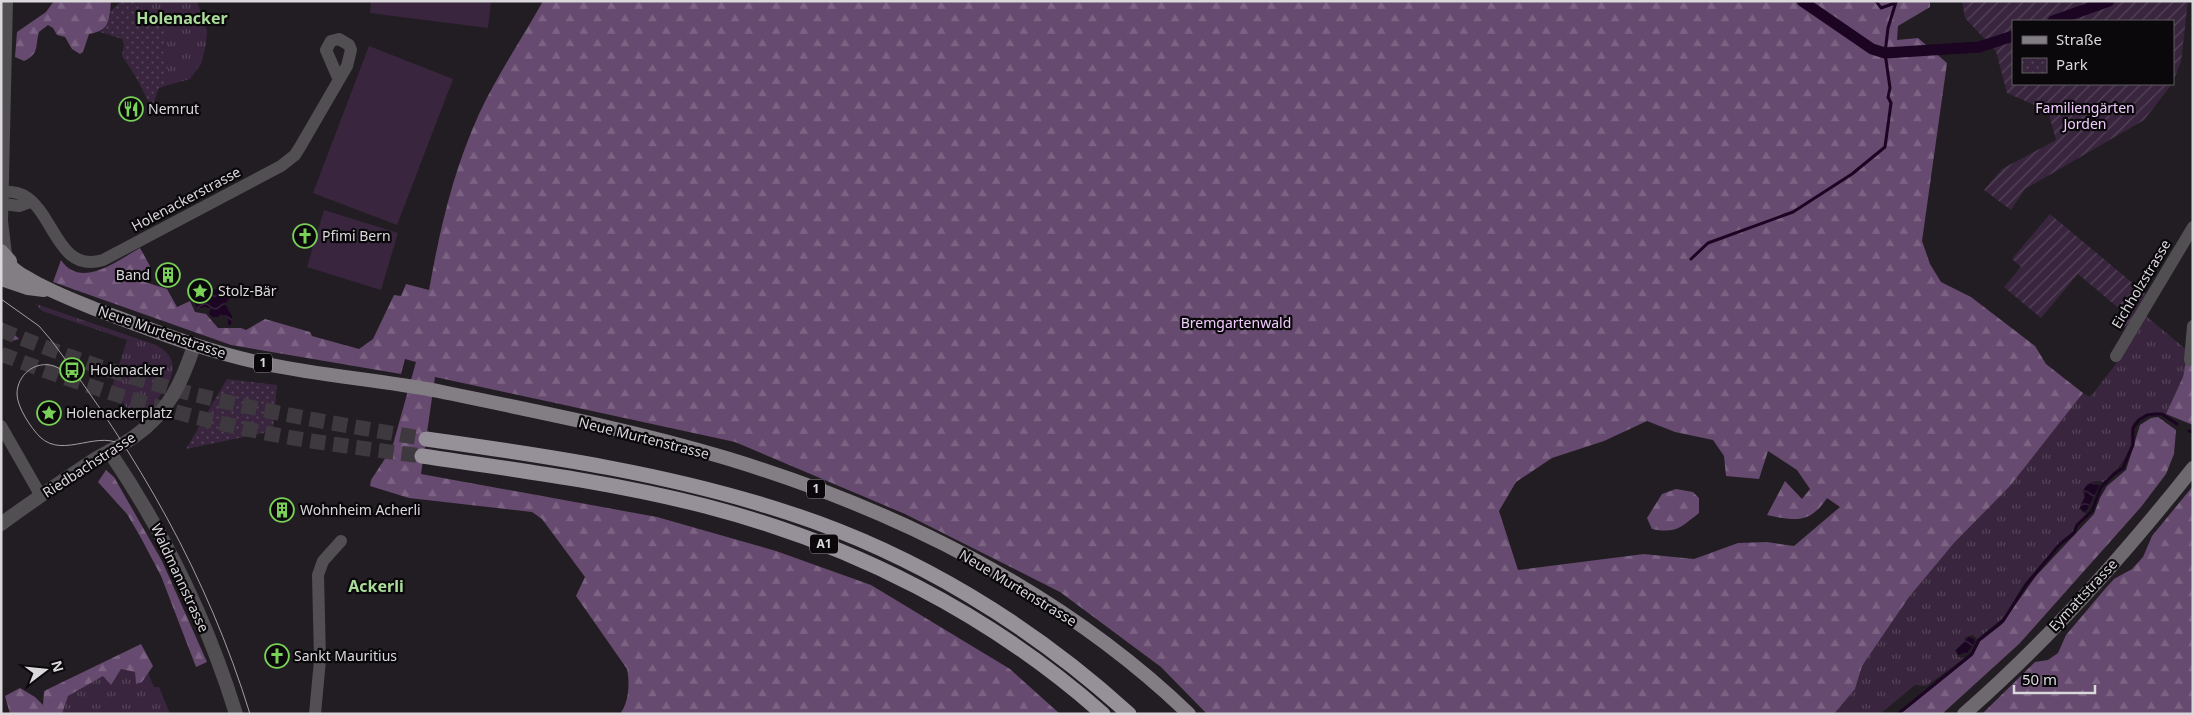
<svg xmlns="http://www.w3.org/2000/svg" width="2194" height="715" font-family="'Noto Sans',sans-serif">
<defs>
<pattern id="grass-tufts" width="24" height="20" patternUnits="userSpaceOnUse" patternTransform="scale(1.25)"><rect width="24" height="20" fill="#39263e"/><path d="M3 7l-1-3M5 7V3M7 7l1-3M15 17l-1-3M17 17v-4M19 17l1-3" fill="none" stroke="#554559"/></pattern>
<pattern id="forest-firs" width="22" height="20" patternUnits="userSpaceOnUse" patternTransform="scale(1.25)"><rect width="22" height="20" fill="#674a6f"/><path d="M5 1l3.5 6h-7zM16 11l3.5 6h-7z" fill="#7c6383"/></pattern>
<pattern id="park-dots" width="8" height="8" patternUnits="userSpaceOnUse" patternTransform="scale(1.25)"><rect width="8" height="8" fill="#39263e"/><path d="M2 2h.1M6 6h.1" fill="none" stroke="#554559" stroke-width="1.8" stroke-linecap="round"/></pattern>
<pattern id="garden-furrows" width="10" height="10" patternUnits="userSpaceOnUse" patternTransform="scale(1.25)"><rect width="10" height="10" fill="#39263e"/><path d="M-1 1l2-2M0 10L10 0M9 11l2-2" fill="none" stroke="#554559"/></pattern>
<pattern id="water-waves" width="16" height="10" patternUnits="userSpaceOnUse" patternTransform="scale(1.25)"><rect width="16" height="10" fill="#1c0423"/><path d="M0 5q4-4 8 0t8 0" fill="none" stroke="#3c2842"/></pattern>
</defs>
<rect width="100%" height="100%" fill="#221d23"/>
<path fill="url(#grass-tufts)" d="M134 1H197L207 31 206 45 201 64 190 79 165 86 168 68 163 51 166 43 154 17Z
M36 304 156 345C195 365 156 403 136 421L112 387 127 340 42 311Z
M2146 316 2188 351 2183 377 2166 414C2152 413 2134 413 2131 431 2130 436 2132 443 2130 447 2124 462 2116 471 2104 482 2095 480 2087 482 2083 491L2084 497 2079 509 2086 514 2072 532 2041 564 2024 584 2004 617 1977 639 1973 635 1965 637 1964 643 1955 650 1958 657 1965 658 1926 686 1915 685 1880 714H1834L1855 689 1862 666 1909 597 1954 543 2010 486 2083 393 2090 397 2119 360Z
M121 669 135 672 136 683 142 682 148 673 154 687H159L170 714H62L68 696 103 675 111 685Z"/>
<path fill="url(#forest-firs)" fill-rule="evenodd" d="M54 1H111C109 21 111 30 89 34L83 52 80 54 72 49 65 37 57 35 53 28 48 25 39 32C35 45 40 54 24 61L15 57 17 32 46 12Z
M543 1H1930V7L1898 26 1897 40 1918 38 1947 63 1922 241 1930 264 1941 282 1971 297 2035 346 2046 364 2083 393 2010 486 1954 543 1909 597 1862 666 1855 689 1834 714H1207L1161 667 1060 592 905 514 735 442 435 377 421 474 657 517 776 551 871 585 1010 669 1060 714H620C629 702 630 683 627 669L576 596 585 577 542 519 532 512 409 498 370 486 371 480 392 448 416 362 405 359 401 374 231 345 53 282 61 260C81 290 118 260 140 248L150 266 145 282 167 289 177 307 190 301 195 312 206 314 218 328H241L246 330 265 319 310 332 312 336 359 349 373 339 394 295 401 296 406 284 429 290C440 229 453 171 479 114 497 75 522 39 543 1ZM1647 421 1675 432 1713 440 1724 456 1726 476 1759 479 1768 451 1797 470 1810 489 1802 499 1785 481 1767 515C1795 521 1810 524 1827 498L1840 507 1794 546 1767 542 1738 543 1694 559 1644 554 1518 570 1499 511 1516 482 1552 458 1604 441Z
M1 321 19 339 11 341 1 336Z
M2188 351H2193V425L2166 414 2183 377Z
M2158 417 2176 430 2174 454 2166 474 2141 507 2019 644 1942 714H1900L1972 656 1979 642 2001 625 2036 576 2094 514 2100 498 2107 486 2126 470 2140 425 2151 418Z
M106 470 114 477 162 561 207 662 196 667 161 576 141 538 127 514 98 482Z
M2193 486V714H1982L2035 662 2048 660 2058 653 2066 635 2105 589 2114 579 2132 569 2143 557 2152 536Z
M1676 489 1693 492 1699 498V513C1681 527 1676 534 1652 529L1647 518 1662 494Z
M141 644 153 666 142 682 136 684 135 672 121 669 111 685 103 676 68 696 62 714H10L5 696 20 688 35 697 43 705 44 691Z"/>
<path fill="url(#park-dots)" d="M121 1H134L160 21 165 28 166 44 163 51 168 68 165 86 159 88 152 108 133 72 122 56 124 44 122 39 100 32C107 26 109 22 110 12Z
M227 379 277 385 273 431 186 449Z"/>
<path fill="url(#garden-furrows)" d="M1962 1H2188L2181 62 2173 81V21H2013V84H2172L2144 120 2025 189 2011 210 1984 190 2002 169 2056 140 2048 111 2007 93 1996 51 1965 18Z
M2050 214 2148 296 2127 331 2122 322V311L2078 274 2041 318 2004 287 2021 267 2012 259Z"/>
<path fill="#39263e" d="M371 1H491L488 28 370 13Z
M369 46 453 79 397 225 313 193Z
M324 210 398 233 381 290 307 267Z"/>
<path fill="url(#water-waves)" d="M208 285 213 289 229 292V299L225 304 232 316 231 325H228V317L223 316 221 314 218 317H212L209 313 211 308 204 307 197 309 194 301 204 295V288Z
M2095 482 2099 486 2087 510 2084 512 2080 508 2085 497 2084 489 2087 485Z
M1969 637 1974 639 1975 642 1967 653 1958 655 1956 650Z"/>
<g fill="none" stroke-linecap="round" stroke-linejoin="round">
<path stroke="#1c0423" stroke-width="3" d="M1876 1 1881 8 1895 3
M1691 259 1708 243 1793 212 1852 174 1885 147 1891 103 1888 97 1890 88 1885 53 1888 28 1896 2
M2189 431 2193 432
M1898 714 1972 654 1979 640 2003 621 2026 585 2060 544 2074 533 2077 525 2092 511 2101 487 2114 474 2123 468 2133 445V428L2139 420 2147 415 2155 414H2162L2177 424"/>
<path stroke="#1c0423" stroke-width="11" d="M1802 1 1872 49 1885 53 1979 47 2013 36
M2053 21 2109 1"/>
<path stroke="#3e393f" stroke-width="15" stroke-dasharray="15 8" stroke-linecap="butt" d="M1 330C77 361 155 387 236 404 298 418 362 428 426 439
M1 354C99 392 201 423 305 440 344 446 383 451 422 456"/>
<path stroke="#514f52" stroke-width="12" d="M4 191C10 192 17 192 23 195 55 212 57 274 103 260L281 166 295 155 300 147 347 66 351 50 349 45 339 39 331 41 326 50 339 80
M4 204 19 206 30 202
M6 254 2 221 7 1
M2116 356 2193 227
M2190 360 2193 326
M1 426 41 496
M315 714 320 660 318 575 323 561 341 541"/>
<path stroke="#514f52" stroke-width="14" d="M109 451C164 532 207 620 236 714
M1 524C31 502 62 481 92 461 106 452 122 446 135 436 168 413 182 382 194 346"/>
<path stroke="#6d696e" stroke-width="14" d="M1964 714C2048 641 2124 555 2193 468"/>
<path stroke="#837e84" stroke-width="14" d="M1 251 10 261 7 273
M10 265C16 273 23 275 31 280 52 292 73 300 95 309 152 330 207 352 266 364 323 376 381 380 438 391 534 411 632 430 726 458 895 509 1061 591 1189 714
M1 279 28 288 44 290"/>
<path stroke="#969198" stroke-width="15" d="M426 439C548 456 671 474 789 513 915 554 1031 625 1129 714
M422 456C517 470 612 482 705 506 852 544 989 613 1103 714"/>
<path stroke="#a19da2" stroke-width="1" d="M1 299 39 326 51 340C138 456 207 574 250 714
M69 377C64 372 60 368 54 366 35 360 17 375 17 394 17 407 31 428 40 437 64 460 100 427 125 447"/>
</g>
<defs>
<g id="restaurant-ring" transform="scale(1.25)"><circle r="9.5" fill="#0a080b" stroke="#79d158" stroke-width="1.5"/><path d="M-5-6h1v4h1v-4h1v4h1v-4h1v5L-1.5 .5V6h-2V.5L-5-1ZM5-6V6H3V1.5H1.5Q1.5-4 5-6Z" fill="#79d158"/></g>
<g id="church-ring" transform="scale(1.25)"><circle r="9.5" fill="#0a080b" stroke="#79d158" stroke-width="1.5"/><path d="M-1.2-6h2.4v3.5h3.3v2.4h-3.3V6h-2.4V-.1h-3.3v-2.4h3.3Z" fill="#79d158"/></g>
<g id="building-ring" transform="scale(1.25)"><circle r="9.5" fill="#0a080b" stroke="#79d158" stroke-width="1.5"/><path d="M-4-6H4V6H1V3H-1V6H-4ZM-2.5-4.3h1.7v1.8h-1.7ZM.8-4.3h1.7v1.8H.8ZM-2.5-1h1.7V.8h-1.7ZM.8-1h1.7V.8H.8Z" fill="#79d158"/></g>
<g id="sight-ring" transform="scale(1.25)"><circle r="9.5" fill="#0a080b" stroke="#79d158" stroke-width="1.5"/><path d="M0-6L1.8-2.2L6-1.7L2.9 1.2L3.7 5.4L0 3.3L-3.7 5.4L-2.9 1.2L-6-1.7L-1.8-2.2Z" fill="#79d158"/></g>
<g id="bus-ring" transform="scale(1.25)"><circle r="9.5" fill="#0a080b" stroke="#79d158" stroke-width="1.5"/><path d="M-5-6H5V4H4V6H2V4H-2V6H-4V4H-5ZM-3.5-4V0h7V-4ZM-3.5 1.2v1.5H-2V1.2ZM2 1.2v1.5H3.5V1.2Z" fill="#79d158"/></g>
</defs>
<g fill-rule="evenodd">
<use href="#restaurant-ring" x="131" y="109"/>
<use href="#church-ring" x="305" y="236"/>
<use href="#building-ring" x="168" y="275"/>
<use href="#sight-ring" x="200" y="291"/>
<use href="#bus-ring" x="72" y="370"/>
<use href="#sight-ring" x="49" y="413"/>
<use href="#building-ring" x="282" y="510"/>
<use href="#church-ring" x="277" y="656"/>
</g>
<g text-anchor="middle" stroke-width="4.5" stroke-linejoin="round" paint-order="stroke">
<g fill="#0a080b" stroke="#9c9a9d" stroke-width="1">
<rect x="254" y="353.5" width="18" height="19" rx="4"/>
<rect x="807" y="479.5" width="18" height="19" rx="4"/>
<rect x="810" y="534.5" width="28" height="19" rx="4"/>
</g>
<g font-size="12" font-weight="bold" fill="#dbd8dc">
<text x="263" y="367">1</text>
<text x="816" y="493">1</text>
<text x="824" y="548">A1</text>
</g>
<g font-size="14" fill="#f1cbfd" stroke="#0a080b">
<text x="2085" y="113">Familiengärten<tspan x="2085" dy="16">Jorden</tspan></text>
<text x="1236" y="328">Bremgartenwald</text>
</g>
<g font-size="14" fill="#dbd8dc" stroke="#0a080b" text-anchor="start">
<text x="148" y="114">Nemrut</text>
<text x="322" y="241">Pfimi Bern</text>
<text x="150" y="280" text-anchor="end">Band</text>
<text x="218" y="296">Stolz-Bär</text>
<text x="90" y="375">Holenacker</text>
<text x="66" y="418">Holenackerplatz</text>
<text x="300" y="515">Wohnheim Acherli</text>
<text x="294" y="661">Sankt Mauritius</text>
</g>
<g font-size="14" fill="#dbd8dc" stroke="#0a080b">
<text transform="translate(186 199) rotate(-28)" y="5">Holenackerstrasse</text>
<text transform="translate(2141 284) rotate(-59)" y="5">Eichholzstrasse</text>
<text transform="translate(162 332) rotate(19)" y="5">Neue Murtenstrasse</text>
<text transform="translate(644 438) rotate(14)" y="5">Neue Murtenstrasse</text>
<text transform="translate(89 465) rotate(-33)" y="5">Riedbachstrasse</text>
<text transform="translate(180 578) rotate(65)" y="5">Waldmannstrasse</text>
<text transform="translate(1018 588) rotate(31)" y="5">Neue Murtenstrasse</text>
<text transform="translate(2083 595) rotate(-47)" y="5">Eymattstrasse</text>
</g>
<g font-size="16" font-weight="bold" fill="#abdb9b" stroke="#0a080b">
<text x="182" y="24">Holenacker</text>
<text x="376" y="592">Ackerli</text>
</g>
</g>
<rect width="2194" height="715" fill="none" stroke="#dbd8dc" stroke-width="5"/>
<rect x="2012" y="20" width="162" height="65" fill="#0a080b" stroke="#5e5b5f"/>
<rect x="2022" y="36" width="25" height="8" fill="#837e84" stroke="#5e5b5f"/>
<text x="2056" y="45" font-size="15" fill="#dbd8dc">Straße</text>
<rect x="2022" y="58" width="25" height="15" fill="url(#park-dots)" stroke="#5e5b5f"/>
<text x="2056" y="70" font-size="15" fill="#dbd8dc">Park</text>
<g transform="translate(45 670) rotate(74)" stroke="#0a080b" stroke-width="4" paint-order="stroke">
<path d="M0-4L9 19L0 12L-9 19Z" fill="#dbd8dc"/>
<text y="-8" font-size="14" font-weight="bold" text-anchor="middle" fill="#dbd8dc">N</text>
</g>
<path d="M2014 685v8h81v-8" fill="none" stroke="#dbd8dc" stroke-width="2.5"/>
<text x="2022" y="685" font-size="15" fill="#dbd8dc" stroke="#0a080b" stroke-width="4" paint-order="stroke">50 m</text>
</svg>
